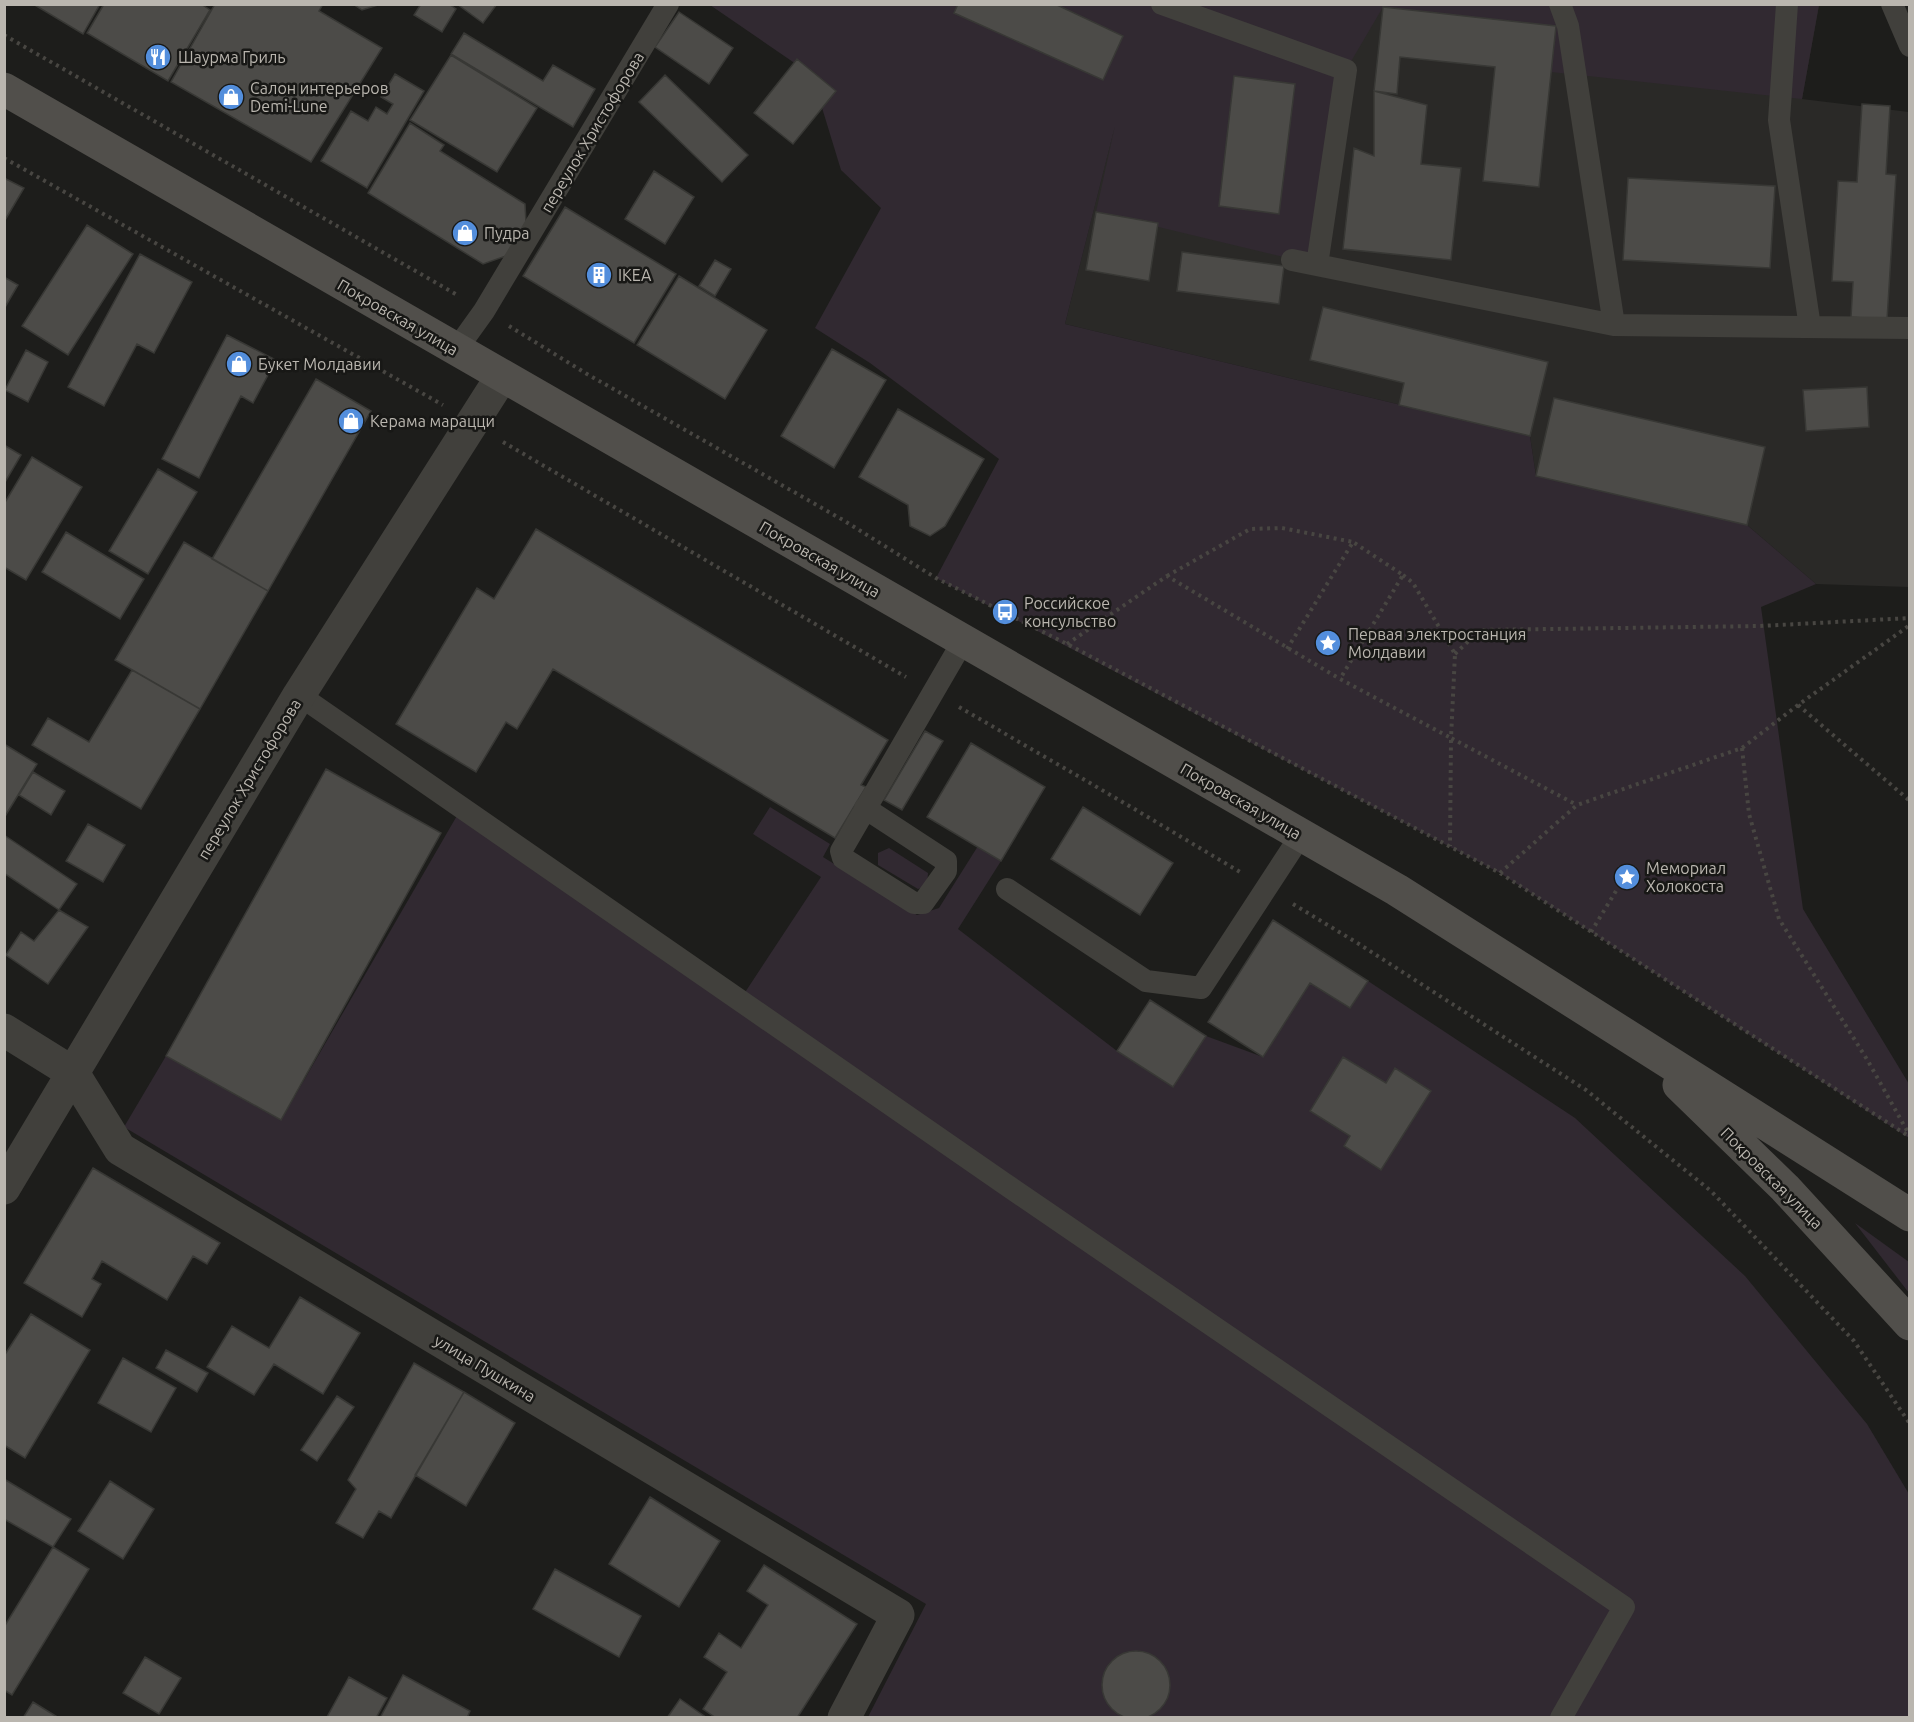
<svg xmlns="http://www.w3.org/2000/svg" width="1914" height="1722" font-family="Ubuntu,sans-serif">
<rect width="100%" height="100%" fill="#1d1d1b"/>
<path fill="#2a2927" d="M929 5H1819L1802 99 1909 112V587L1816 584 1747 525 1536 476 1530 436 1065 324 1123 93Z"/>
<path fill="#312931" d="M710 5H1819L1802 99 1551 72 1556 26 1383 7 1346 70 1317 265 1096 212 1115 126 1065 324 1530 436 1536 476 1747 525 1816 584 1761 607 1803 909 1909 1084V1138L1500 873 936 578 999 459 870 363 815 328 881 208 841 170 812 75Z
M462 807 740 1000 821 877 753 834 770 807 830 844 823 857 917 915 939 908 978 846 1001 861 958 929 1117 1051 1173 1087 1206 1036 1263 1057 1310 983 1350 1008 1368 981 1575 1118 1745 1276 1867 1424 1909 1494V1717H868L926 1604 124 1127 166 1056 281 1120Z
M889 848 928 873 927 886 918 889 878 865V853Z
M1855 1223 1909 1262V1293Z"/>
<path fill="#4c4b48" stroke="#383835" stroke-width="1.5" d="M33 4H100L83 34Z
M104 4H201L210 10 168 81 87 33Z
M215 4H323L319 11 382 48 311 162 171 82Z
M353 4H381L362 10Z
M421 4H449L456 9 442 32 414 15Z
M457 4H497L483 23Z
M958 4H1055L1123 36 1103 80 954 13Z
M1383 7 1556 26 1539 187 1483 181 1495 67 1400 57 1397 94 1374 91Z
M679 12 733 48 709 84 655 47Z
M464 33 543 81 553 65 595 89 573 127 451 54Z
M451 55 537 108 497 172 410 120Z
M797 59 836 91 793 144 754 113Z
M395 74 424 91 367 188 321 161 351 111 368 121 376 107 387 114 393 104 381 97Z
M665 75 748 155 722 182 639 102Z
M1234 76 1295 84 1279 214 1219 206Z
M1374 91 1427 105 1421 164 1461 168 1451 260 1343 249 1354 148 1374 156Z
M1862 104 1890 106 1886 174 1896 175 1887 320 1851 317 1853 282 1832 281 1838 181 1857 182Z
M410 123 444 145 440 151 525 204 526 223 506 256 483 264 368 193Z
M654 171 694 197 665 244 625 219Z
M4 178 24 188 4 222Z
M1628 178 1775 186 1770 268 1623 260Z
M565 207 676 274 634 343 523 276Z
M1096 212 1158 223 1149 281 1086 270Z
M87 225 133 254 68 355 22 326Z
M1182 252 1284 266 1279 304 1177 291Z
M140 254 192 282 154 353 137 344 104 406 68 387Z
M715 260 731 269 715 296 699 286Z
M679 276 767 330 725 399 637 345Z
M4 277 18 285 4 309Z
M1323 307 1548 362 1530 436 1399 405 1404 383 1310 360Z
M227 335 276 360 253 403 241 396 199 478 162 459Z
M832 349 886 380 834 468 781 436Z
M26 350 48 362 28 402 5 390Z
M316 379 371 411 268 591 212 559Z
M1867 387 1869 427 1806 431 1803 390Z
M1554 398 1765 447 1747 525 1536 476Z
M898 409 984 459 945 526 930 536 910 526 908 505 859 477Z
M4 445 21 455 4 484Z
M32 457 82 487 26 580 4 567V504Z
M158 469 197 492 148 574 109 551Z
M536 529 888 740 861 785 866 787 835 838 553 669 517 729 506 722 476 772 396 724 477 588 494 599Z
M66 532 144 579 120 619 42 572Z
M184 542 268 591 200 709 115 660Z
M132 670 200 709 141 809 32 745 48 718 89 742Z
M925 731 943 741 902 810 884 800Z
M971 743 1045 787 1001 861 927 817Z
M4 744 37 764 4 818Z
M326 769 441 833 281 1120 166 1056Z
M33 772 65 791 51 815 19 795Z
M1083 807 1173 863 1140 915 1051 859Z
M88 824 125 845 103 882 66 861Z
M4 835 77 884 59 910 4 873Z
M59 910 88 927 48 984 6 955 21 932 34 941Z
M1273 920 1368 981 1350 1008 1310 983 1263 1057 1208 1022Z
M1150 1000 1206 1036 1173 1087 1117 1051Z
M1343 1057 1386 1083 1395 1068 1431 1091 1381 1170 1344 1146 1350 1136 1310 1111Z
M93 1168 220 1243 207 1264 193 1256 167 1300 102 1261 92 1279 101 1284 82 1317 24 1283Z
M300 1297 360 1333 323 1394 274 1364 254 1395 207 1367 232 1326 269 1348Z
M31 1314 90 1350 25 1458 4 1445V1356Z
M166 1350 208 1373 197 1392 156 1368Z
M123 1358 176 1388 151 1432 98 1403Z
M414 1363 464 1392 391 1518 379 1511 363 1538 336 1523 356 1489 348 1480Z
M464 1392 515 1423 466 1506 415 1475Z
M337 1396 354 1407 317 1461 301 1450Z
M4 1479 71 1519 53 1547 4 1519Z
M110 1481 154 1509 123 1559 78 1531Z
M650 1497 720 1541 679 1607 609 1564Z
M53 1547 89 1569 12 1695 4 1690V1627Z
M764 1565 857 1624 797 1718H716L703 1709 727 1672 704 1657 719 1633 741 1648 768 1605 747 1591Z
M555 1569 641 1616 619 1657 533 1609Z
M1102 1685a34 34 0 1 1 68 0a34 34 0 1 1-68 0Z
M145 1657 181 1678 159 1714 123 1693Z
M403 1675 470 1711 467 1718H380Z
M349 1677 387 1698 376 1718 327 1717Z
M680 1699 707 1718H667Z
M33 1702 59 1718H23Z"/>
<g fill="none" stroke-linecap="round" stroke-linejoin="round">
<path stroke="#484642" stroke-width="4" stroke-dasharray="3 4.5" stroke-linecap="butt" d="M4 35 459 296
M4 158 443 405
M509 326 587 374 843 520 936 578 1067 644 1500 873 1910 1137
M503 442 906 677
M1403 575 1413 583 1455 654 1451 738 1577 805
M1167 576 1250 529 1282 528 1353 542
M1067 644 1167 576 1340 679 1451 738 1450 846
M1287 649 1353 542 1403 575 1340 679
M1455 654 1480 630 1760 626 1910 618
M1798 705 1910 801
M959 707 1126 804 1240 872
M1742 748 1749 814 1779 919 1868 1061 1910 1136
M1500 873 1577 805 1742 748 1798 705 1910 625
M1293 904 1359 944 1586 1090 1711 1191 1854 1341 1910 1424
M1591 932 1616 891"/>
<path stroke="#41403c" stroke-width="22" d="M1162 4 1346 70 1317 265
M1560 4 1568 26 1614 325
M1787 4 1779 120 1810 327
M1892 4 1910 46
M1292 260 1614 325 1910 328
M456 350 484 311 668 4
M299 695 1005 1184 1624 1607 1561 1718
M865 808 946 861V871L923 903H914L843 858 841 851 963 641
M1007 889 1146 981 1201 988 1301 835"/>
<path stroke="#41403c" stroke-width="33" d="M4 1030 73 1073 120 1149 898 1615 844 1718
M4 1188 299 695 502 376"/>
<path stroke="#514f4b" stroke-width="33" d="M4 89 1397 890 1910 1215
M1679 1085 1785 1188 1910 1324"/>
</g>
<defs>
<g id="restaurant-disc" transform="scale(1.35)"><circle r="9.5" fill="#538edc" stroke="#181816"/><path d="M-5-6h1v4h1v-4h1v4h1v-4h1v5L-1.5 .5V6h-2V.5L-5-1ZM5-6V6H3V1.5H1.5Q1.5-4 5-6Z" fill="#fff"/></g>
<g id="shop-disc" transform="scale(1.35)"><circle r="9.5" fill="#538edc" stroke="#181816"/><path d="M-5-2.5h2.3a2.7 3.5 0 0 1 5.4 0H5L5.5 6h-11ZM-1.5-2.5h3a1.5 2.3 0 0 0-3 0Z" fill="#fff"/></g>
<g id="building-disc" transform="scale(1.35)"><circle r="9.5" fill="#538edc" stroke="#181816"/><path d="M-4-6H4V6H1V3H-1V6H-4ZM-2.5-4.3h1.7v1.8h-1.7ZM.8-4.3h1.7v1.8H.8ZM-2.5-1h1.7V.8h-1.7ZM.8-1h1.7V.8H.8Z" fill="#fff"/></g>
<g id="bus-disc" transform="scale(1.35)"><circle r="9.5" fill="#538edc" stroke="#181816"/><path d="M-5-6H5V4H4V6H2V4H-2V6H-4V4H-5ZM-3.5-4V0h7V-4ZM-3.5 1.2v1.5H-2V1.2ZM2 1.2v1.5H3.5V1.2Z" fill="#fff"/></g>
<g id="sight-disc" transform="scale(1.35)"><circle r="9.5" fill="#538edc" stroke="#181816"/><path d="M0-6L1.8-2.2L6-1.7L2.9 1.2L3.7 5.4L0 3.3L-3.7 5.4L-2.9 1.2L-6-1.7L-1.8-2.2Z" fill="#fff"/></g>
</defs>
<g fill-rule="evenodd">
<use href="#restaurant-disc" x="158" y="57"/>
<use href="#shop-disc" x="231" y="97"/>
<use href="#shop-disc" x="465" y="233"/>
<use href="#building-disc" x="599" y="275"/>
<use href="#shop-disc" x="239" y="364"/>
<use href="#shop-disc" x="351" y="421"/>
<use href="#bus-disc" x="1005" y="612"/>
<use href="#sight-disc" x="1328" y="643"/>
<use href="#sight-disc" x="1627" y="877"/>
</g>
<g text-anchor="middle" stroke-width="5" stroke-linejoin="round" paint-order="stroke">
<g font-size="16" fill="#bab6af" stroke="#181816" text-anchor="start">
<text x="178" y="63">Шаурма Гриль</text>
<text x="250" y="94">Салон интерьеров<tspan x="250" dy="18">Demi-Lune</tspan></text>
<text x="484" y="239">Пудра</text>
<text x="618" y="281">IKEA</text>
<text x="258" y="370">Букет Молдавии</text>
<text x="370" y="427">Керама марацци</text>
<text x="1024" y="609">Российское<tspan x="1024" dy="18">консульство</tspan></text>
<text x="1348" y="640">Первая электростанция<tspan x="1348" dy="18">Молдавии</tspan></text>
<text x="1646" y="874">Мемориал<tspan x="1646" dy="18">Холокоста</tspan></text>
</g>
<g font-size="16" fill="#bab6af" stroke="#181816">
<text transform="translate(592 132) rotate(-59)" y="6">переулок Христофорова</text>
<text transform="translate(398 317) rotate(30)" y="6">Покровская улица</text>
<text transform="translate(820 559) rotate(30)" y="6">Покровская улица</text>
<text transform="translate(249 779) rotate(-59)" y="6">переулок Христофорова</text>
<text transform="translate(1241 801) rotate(30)" y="6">Покровская улица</text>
<text transform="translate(1772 1178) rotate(45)" y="6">Покровская улица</text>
<text transform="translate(485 1368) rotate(31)" y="6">улица Пушкина</text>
</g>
</g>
<rect width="1914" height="1722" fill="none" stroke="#bab6af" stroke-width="12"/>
</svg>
